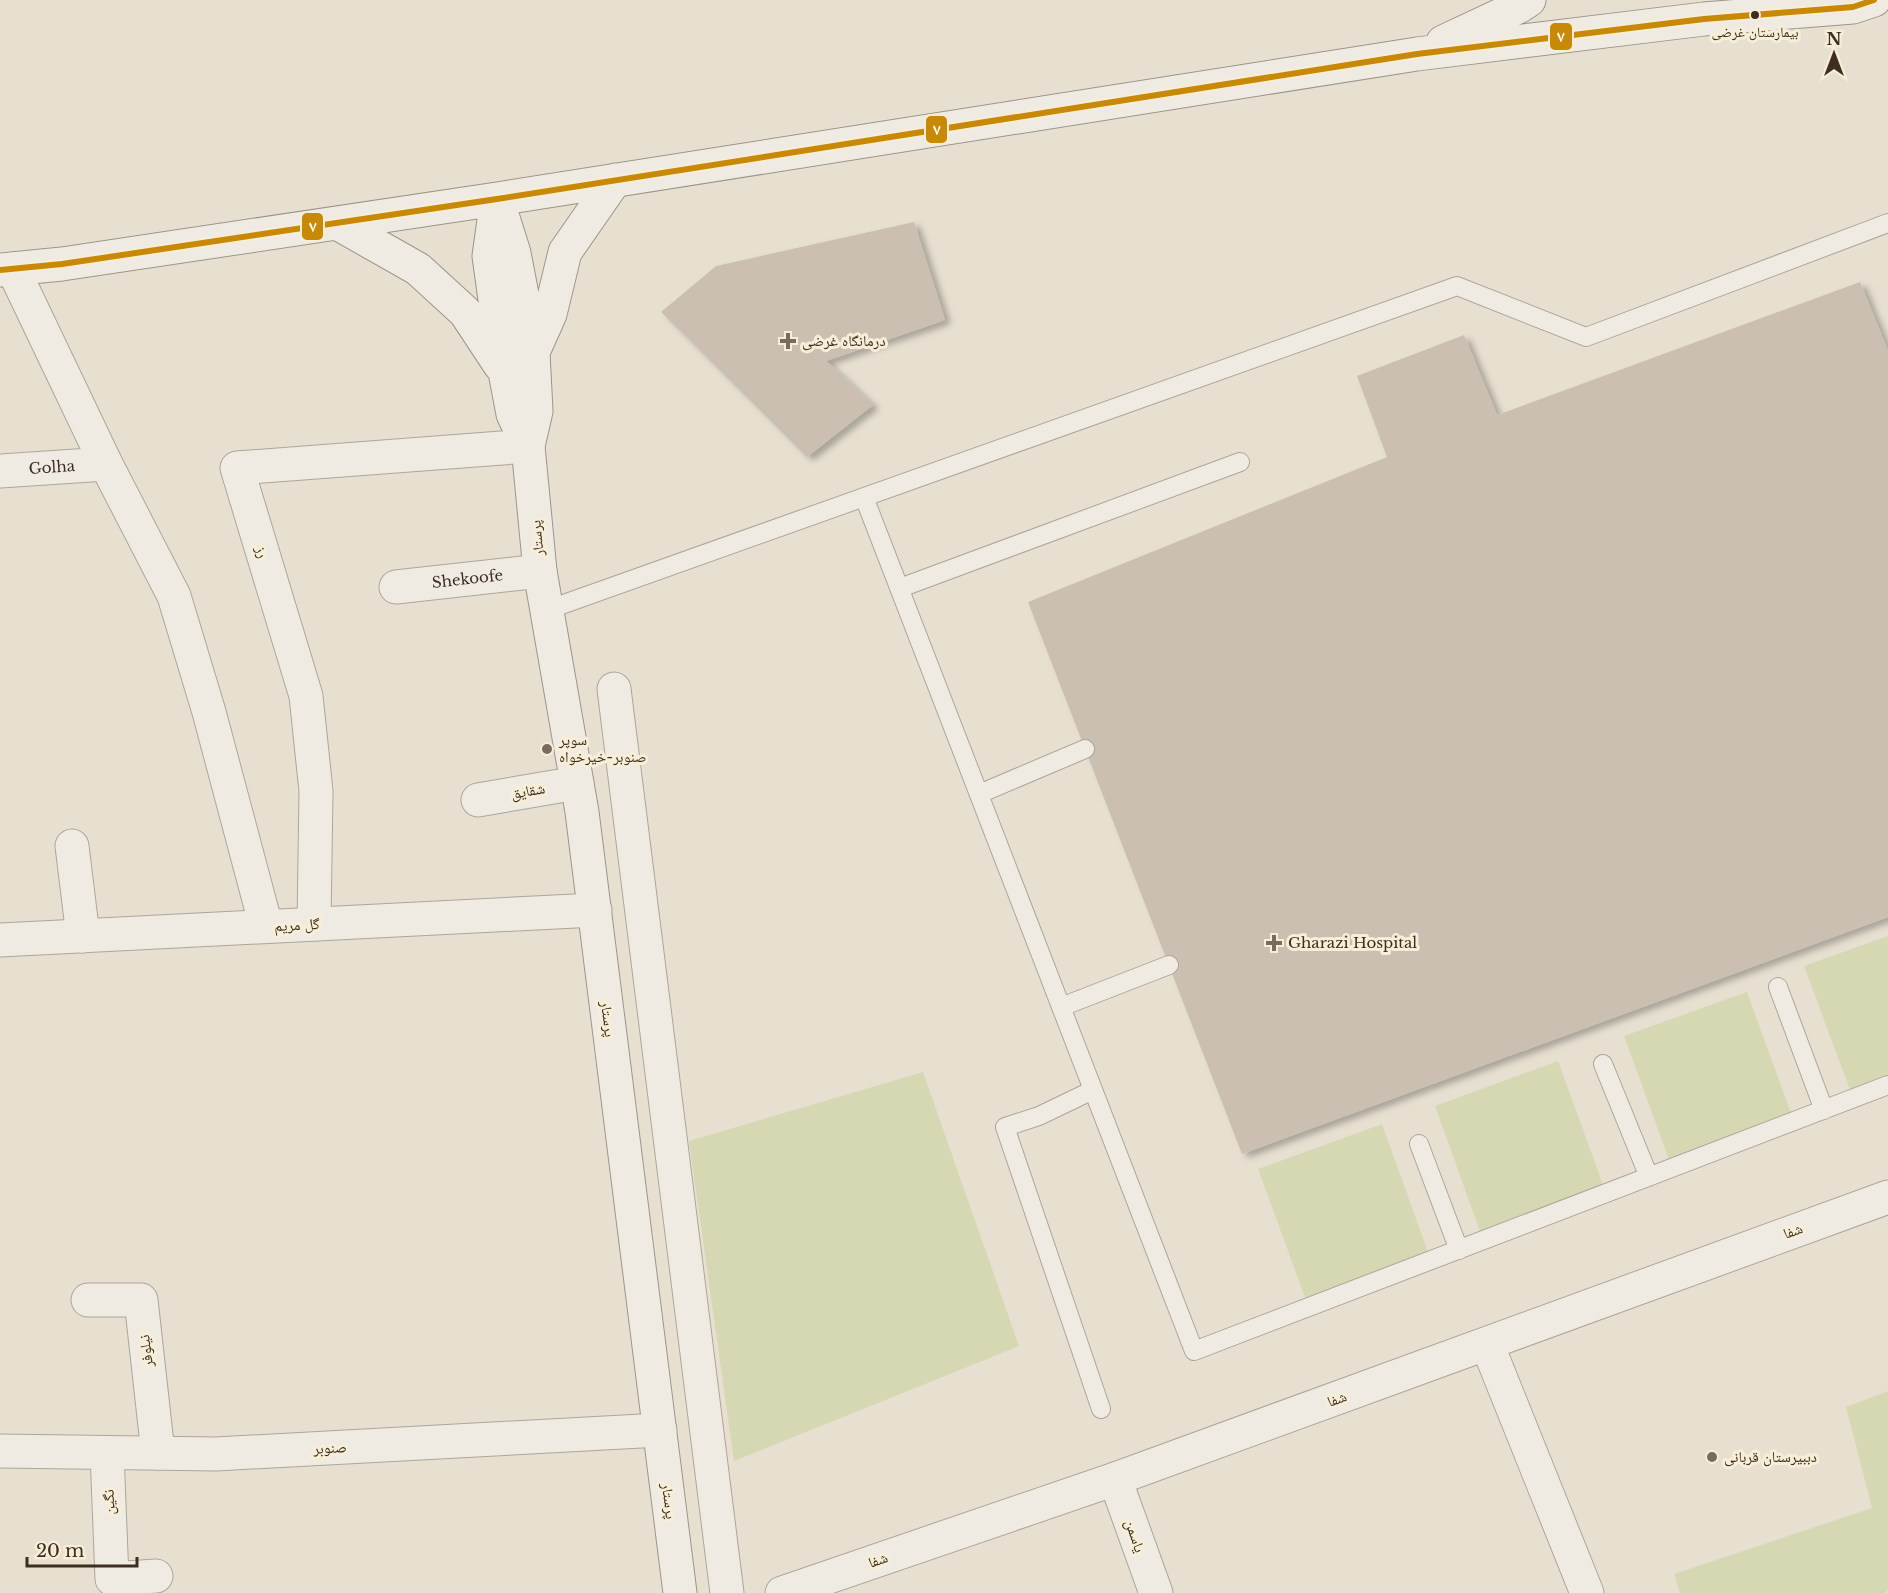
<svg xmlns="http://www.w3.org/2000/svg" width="1888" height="1593" font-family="'Libre Baskerville','Noto Naskh Arabic',serif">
<defs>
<filter id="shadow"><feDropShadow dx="6" dy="4" stdDeviation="3" flood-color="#0004"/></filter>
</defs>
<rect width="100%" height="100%" fill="#e7e0d1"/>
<path fill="#d6d7b3" d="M1888 936V1085L1853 1098 1804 966Z
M1747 992 1795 1124 1672 1168 1624 1036Z
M1558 1061 1606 1193 1482 1237 1435 1106Z
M923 1072 1019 1346 734 1461 689 1141Z
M1382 1124 1429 1255 1306 1300 1258 1169Z
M1888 1391V1590L1885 1593H1680L1674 1574 1872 1508 1846 1407Z"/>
<path fill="#cbbfb2" filter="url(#shadow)" d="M914 222 945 320 826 361 873 405 807 457 661 312 716 266Z
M1860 282 1888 351V917L1242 1154 1028 602 1387 457 1357 376 1464 335 1497 415Z"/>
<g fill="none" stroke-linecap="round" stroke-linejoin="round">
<g stroke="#ada599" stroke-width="20">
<path id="service" d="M864 497 1194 1351 1888 1085
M900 588 1240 462
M547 610 1457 286 1586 337 1888 223
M979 794 1085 749
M1778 987 1824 1110
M1061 1007 1169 965
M1603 1064 1649 1177
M1093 1090 1039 1116 1005 1127 1101 1409
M1419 1144 1459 1250"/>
</g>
<g stroke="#ada599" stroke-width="35">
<g id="minor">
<path d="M13 269 106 464 174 596 209 712 266 926"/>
<path id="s1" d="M0 471 106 464"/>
<path id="s2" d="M396 587 540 571"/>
<path d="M614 689 727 1593"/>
<path d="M478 800 577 783"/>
<path d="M72 846 83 936"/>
<path d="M314 924 316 791 306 696 237 468 528 446"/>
<path d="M0 940 595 910"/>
<path d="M88 1300H141L158 1453"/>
<path d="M1487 1344 1587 1593"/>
<path d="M0 1451 216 1454 660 1430"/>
<path d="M107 1453 112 1579 156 1576"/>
<path d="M1115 1479 1156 1593"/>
</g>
</g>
<g stroke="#ada599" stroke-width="35">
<path id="tertiary" d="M782 1593 1115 1479 1888 1197"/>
</g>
<g stroke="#9c958a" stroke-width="35">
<path id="secondary" d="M1443 42 1520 6 1529 0
M337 223 418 269 465 312 500 365
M0 270 62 264 497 199 1417 54 1704 19 1853 7 1874 0
M533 352 550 314 565 252 615 180
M528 446 536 411 533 352 514 253 497 199 489 256 505 372 513 414 528 446 540 571 582 812 680 1593"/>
</g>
<use href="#service" stroke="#efebe3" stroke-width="18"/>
<use href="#minor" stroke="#efebe3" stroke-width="33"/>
<use href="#tertiary" stroke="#efebe3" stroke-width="33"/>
<use href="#secondary" stroke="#efebe3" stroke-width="33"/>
<g stroke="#f7eed8" stroke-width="10">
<path id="bus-1" d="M0 270 62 264 497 199 1417 54 1704 19 1853 7 1874 0"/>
</g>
<use href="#bus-1" stroke="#c88808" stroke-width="6"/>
</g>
<circle fill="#3d2e20" stroke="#f7eed8" stroke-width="2" cx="1755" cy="15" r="5"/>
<g fill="#786c5e" stroke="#f7eed8" stroke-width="2">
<path d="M785 332h6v6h6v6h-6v6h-6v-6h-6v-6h6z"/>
<circle cx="547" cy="749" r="6"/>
<path d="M1271 934h6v6h6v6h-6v6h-6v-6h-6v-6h6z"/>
<circle cx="1712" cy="1457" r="6"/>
</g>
<g text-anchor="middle" stroke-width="6" stroke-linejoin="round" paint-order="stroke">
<g font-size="14" fill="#3d2e20" stroke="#f7eed8">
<text x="1755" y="37">بیمارستان غرضی</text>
</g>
<g font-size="15" fill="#3d2e20" stroke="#f7eed8" text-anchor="start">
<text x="802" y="346">درمانگاه غرضی</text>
<text x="559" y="745">سوپر<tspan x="559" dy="17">صنوبر-خیرخواه</tspan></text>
<text x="1288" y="948">Gharazi Hospital</text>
<text x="1724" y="1462">دببیرستان قربانی</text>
</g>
<g font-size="15" fill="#3d2e20" stroke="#f7eed8">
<text dy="5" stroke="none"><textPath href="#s1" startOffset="52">Golha</textPath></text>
<text transform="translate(537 538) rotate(-96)" y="5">پرستار</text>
<text transform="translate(262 552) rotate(73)" y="5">رز</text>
<text dy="5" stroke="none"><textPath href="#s2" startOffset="72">Shekoofe</textPath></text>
<text transform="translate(528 791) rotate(-10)" y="5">شقایق</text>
<text transform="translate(297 925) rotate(-3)" y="5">گل مریم</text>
<text transform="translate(608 1019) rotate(83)" y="5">پرستار</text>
<text transform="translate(1793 1231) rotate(-20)" y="5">شفا</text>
<text transform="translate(146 1351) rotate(-97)" y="5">نیلوفر</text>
<text transform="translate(1337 1399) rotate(-20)" y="5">شفا</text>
<text transform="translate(330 1448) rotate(-3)" y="5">صنوبر</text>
<text transform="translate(669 1501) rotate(83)" y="5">پرستار</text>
<text transform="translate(109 1502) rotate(-92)" y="5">نگین</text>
<text transform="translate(1135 1536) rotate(71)" y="5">یاسمن</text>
<text transform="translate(878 1560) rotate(-19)" y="5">شفا</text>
</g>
</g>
<g stroke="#f7eed8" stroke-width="2">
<rect x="1549" y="22" width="24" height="29" rx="6" fill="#c88808"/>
<rect x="925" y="115" width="23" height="29" rx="6" fill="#c88808"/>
<rect x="301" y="212" width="23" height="29" rx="6" fill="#c88808"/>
</g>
<g font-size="16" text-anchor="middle" font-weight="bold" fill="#fff">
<text x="1561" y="42">۷</text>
<text x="937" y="135">۷</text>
<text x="313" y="232">۷</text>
</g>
<g transform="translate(1834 54)" stroke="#f7eed8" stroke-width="4.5" paint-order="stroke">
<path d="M0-4.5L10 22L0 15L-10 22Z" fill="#3d2e20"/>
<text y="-9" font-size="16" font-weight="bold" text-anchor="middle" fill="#3d2e20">N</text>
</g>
<path d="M27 1557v9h110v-9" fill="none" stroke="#3d2e20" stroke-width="3"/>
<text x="36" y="1557" font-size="18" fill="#3d2e20" stroke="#f7eed8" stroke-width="4.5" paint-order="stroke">20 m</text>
</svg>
